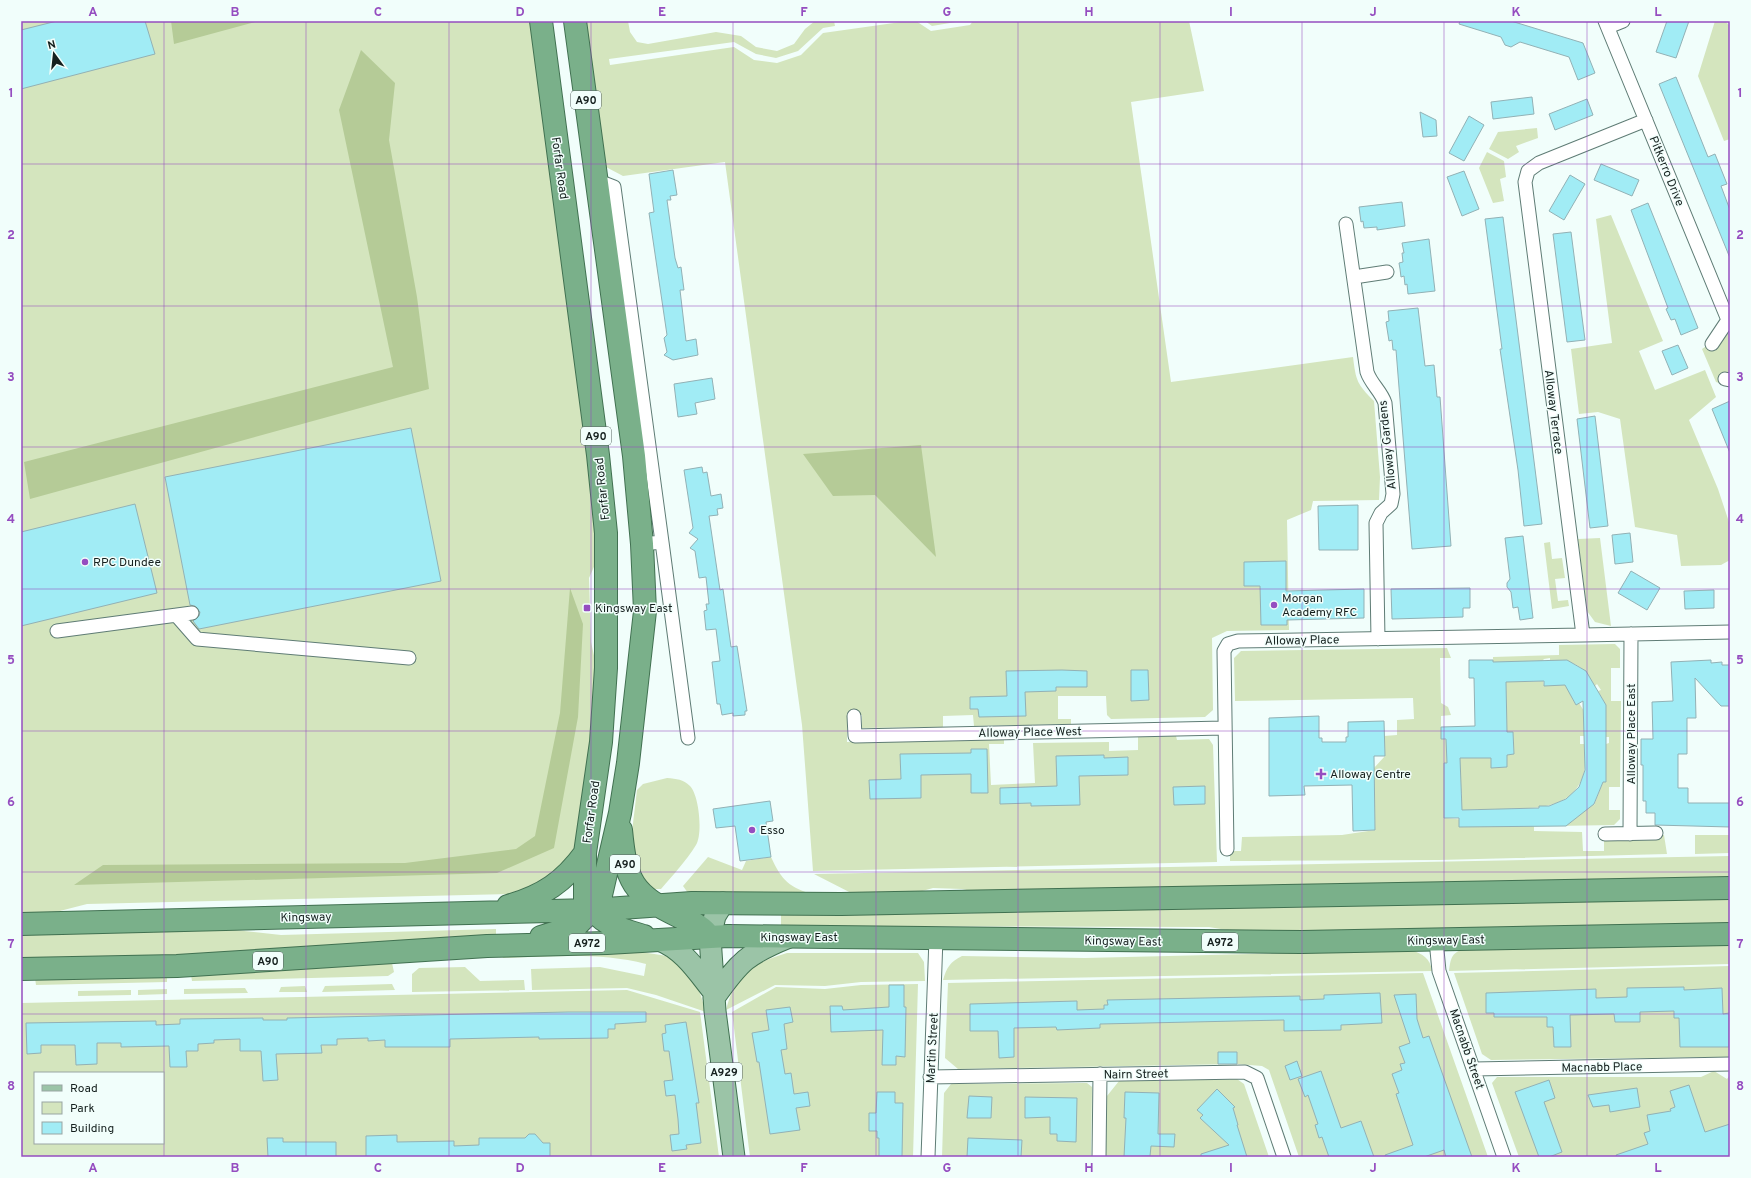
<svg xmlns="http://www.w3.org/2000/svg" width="1751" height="1178" font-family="Overpass,sans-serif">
<rect width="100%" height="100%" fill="#f1fefb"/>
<path fill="#d4e5be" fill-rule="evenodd" d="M21 21H531L589 457 597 560 589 578 591 642 597 669 592 734 577 839 570 861 554 879 514 894 87 904 52 913 21 914Z
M585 21H628L630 32 637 42 648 44 716 32 741 36 756 47 777 51 794 44 805 29 815 21H834L835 26 823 28 798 51 776 58 756 54 734 42 609 59 610 65 734 47 754 60 777 63 801 55 823 33 908 21H916L931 31 970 25 973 21H1189L1204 91 1131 102 1171 382 1353 357C1356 381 1357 384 1374 401L1380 477 1379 500 1313 501 1311 510 1287 520 1289 630 1227 631 1212 638 1213 710 1205 717 1111 719 1107 715 1106 696H1058V719H1071V724L974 726 973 715 943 716V727L862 728V715H847V742L1004 739V744H989L991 785 1035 783 1033 743 1109 742V751L1138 750V737L1176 736 1177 740 1209 739 1213 745 1217 862 813 871 802 725 725 162 623 176 606 167Z
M925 21H962L932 26Z
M1715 21H1725L1730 26V139L1724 141 1698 76Z
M1537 128 1538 138 1516 146 1519 152 1508 159 1489 149 1498 132Z
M1487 152 1504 161 1506 177 1500 179 1504 201 1493 203 1479 168Z
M1611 215 1663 341 1639 351 1655 390 1705 370 1716 397 1689 420 1718 489 1730 525V560L1721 565 1681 566 1677 535 1635 527 1620 419 1598 412 1579 414 1571 349 1612 343 1596 219Z
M1730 333V374L1725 373 1722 384 1716 382 1702 349 1708 345 1716 348 1727 334Z
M1600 538 1611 626 1595 622 1587 611 1578 539Z
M1550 542 1552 559 1562 558 1565 578 1555 579 1558 601 1568 600 1569 606 1552 609 1544 543Z
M1615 644 1620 649V668H1611V701H1621L1620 787H1609V810H1620V819L1614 825 1555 826 1571 820 1572 821 1591 804 1594 805 1603 782 1606 781V744L1609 743V737H1606V705L1598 691 1601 690 1597 684 1595 686C1583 665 1574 660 1550 661V658L1544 659 1522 682 1543 681 1544 686 1551 685 1561 681 1570 687 1575 696 1572 698 1576 705 1579 703 1584 711V736H1580V744H1584C1584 752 1586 763 1584 772 1575 808 1539 808 1509 809L1508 810 1497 811 1496 809 1478 811V809L1459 811V799H1462V793H1460L1458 763H1444V818L1534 826V831L1582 832 1583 851H1604V841L1654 840V835H1664L1667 854 1439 860 1230 861V851H1241L1242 837 1342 835 1375 830 1374 768 1385 756 1384 736 1397 735V720L1414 719 1413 698 1235 701 1234 658 1241 651 1447 648 1451 658H1440L1441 703 1448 707 1451 715 1441 716V738L1463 745 1464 758H1491V768L1507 767V757L1503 755 1514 754 1513 733 1507 732 1506 680 1493 662V657L1559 655V645Z
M667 778C677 779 683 779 690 786 699 795 703 834 696 845 686 861 673 875 661 889H654L640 877 630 848 637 790 643 784Z
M1695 835H1730V853L1695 854Z
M1730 856V878L991 895 962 889 933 888 901 897 857 896 814 874Z
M708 857 742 870 746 861 771 857C782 881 789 887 814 895L688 893 683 886Z
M1642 899H1730V925L1257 935 1209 927 781 926V912L938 914Z
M225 929 281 935 496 929V937L178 958 21 960V933Z
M1730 944V964L1449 971C1451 956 1452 953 1466 948Z
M1411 950C1423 954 1430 958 1432 971L943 980C947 967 950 962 962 956L1085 958Z
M643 952C651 954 661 954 668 957 692 965 700 991 706 1012L656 995 627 988 532 990 531 969 600 967 644 976 646 964C600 952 550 957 503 958L502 954Z
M787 953H918L924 962 925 981 861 982 825 986 775 985 726 1010C737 970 750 965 787 953Z
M386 961 392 963 394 972 388 976 192 981 191 975Z
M1730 966V1057L1491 1060 1482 1054 1454 973Z
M465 967 480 981 524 980 525 990 412 992V974L419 968Z
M1423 973 1488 1157H1299L1269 1070 1262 1066 1237 1064 958 1069 945 1058 948 983Z
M167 975V982L36 985 35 978Z
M392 984 395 990 322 992 325 986Z
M918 984 913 1157H750L732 1012 776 987 825 989 861 985Z
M305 986 307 992H279L281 987Z
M245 988 248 993 184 994V989Z
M167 989V994L138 995V990Z
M131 990V995L78 996V991Z
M627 990 700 1012 719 1157H21V1003ZM35 1073H163V1143H35Z
M1714 1071 1727 1079 1730 1075V1157H1519L1492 1083 1497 1077H1701Z
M1237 1079 1244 1084 1269 1157H1105L1107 1096 1119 1081Z
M1087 1083 1092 1087 1091 1157H942L944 1093 951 1084Z"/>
<path fill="#b5cb97" d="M171 21H259L174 44Z
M361 50 395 83 389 140 417 297 429 389 30 499 24 462 393 367 339 110Z
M921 445 936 557 875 495 833 496 803 454Z
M570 588 583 624 578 717 554 848 497 873 74 885 103 865 405 863 516 849 535 836 560 713Z"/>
<path fill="#a1ecf5" stroke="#92b1b5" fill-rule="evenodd" d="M57 21H145L155 54 21 89V30Z
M1460 21H1511L1583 43 1595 73 1578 80 1569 57 1520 42 1511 47 1505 45 1501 37 1459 24Z
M1667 21H1689L1676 58 1656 52Z
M1676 77 1708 157 1715 154 1727 184 1721 186 1730 210V258L1659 84Z
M1532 97 1534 114 1493 119 1491 102Z
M1587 99 1593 115 1555 130 1549 114Z
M1420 112 1436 120 1437 136 1423 137Z
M1469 116 1484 125 1464 161 1449 153Z
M1601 164 1639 180 1632 196 1594 180Z
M673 170 677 195 670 196 671 200H667L675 258 678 268 681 267 684 290H680L686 341 696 339 698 355 673 360 664 355 667 352 664 338 667 335 649 213 654 212 649 174Z
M1464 171 1479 209 1462 216 1447 177Z
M1570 175 1585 184 1564 220 1549 211Z
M1402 202 1405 226 1377 230V227L1364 228 1363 221 1361 222 1359 207Z
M1648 203 1698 328 1681 335 1675 319 1671 320 1666 309 1668 308 1631 210Z
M1503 217 1542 524 1524 526 1518 470 1500 349H1502L1485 219Z
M1571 232 1585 340 1567 342 1553 234Z
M1429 239 1435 291 1408 294 1407 284 1405 285 1404 276 1401 277 1400 269 1399 263 1403 262 1402 253H1404L1402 243Z
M1418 308 1425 366 1434 365 1437 397H1440L1451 546 1412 549 1396 350H1393L1392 340 1389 341 1386 322 1389 321 1388 311Z
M1678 345 1688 368 1672 375 1662 351Z
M712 378 715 399 695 403 697 414 678 417 674 384Z
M1730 401V453L1712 409Z
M1595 416 1608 526 1590 528 1577 419Z
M411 428 441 581 199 629 193 621 199 616 200 612 195 606 190 605 165 477Z
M702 467 703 473 707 472 711 496 721 494 723 508 717 509 718 515 709 516 720 590 723 589 731 647 737 646 747 711H745V715L733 716V713L722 715 720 704H717L712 662 720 661 716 629 706 630 704 611 707 610 706 604H709L706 577 699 578 695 551 690 548 698 539 689 533 693 528 684 470Z
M135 504 157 593 21 626V532Z
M1358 505V550H1319L1318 506Z
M1630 533 1633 562 1615 564 1612 535Z
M1523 536 1533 618 1520 620 1518 607 1513 608 1511 592 1507 587V583L1510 579 1505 538Z
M1286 561V591L1364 589V618L1287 620V625H1261L1260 586H1244V562Z
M1631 571 1660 588 1647 610 1618 593Z
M1470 588V608H1463V617L1392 619 1391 589Z
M1714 590V608L1685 609 1684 591Z
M1469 660H1493V662L1567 660 1586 671 1606 705V782H1603L1594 804 1566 826 1459 827V818H1444V763H1447L1446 739H1441V727L1475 726 1474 678H1469ZM1544 681V686L1565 685 1576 705 1583 701 1585 770 1579 787 1566 799 1549 806H1539V808L1462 810 1460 758H1491V768L1507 767V755L1514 754 1513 732H1507L1506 682Z
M1711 660V663L1722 662V665H1730V706H1721L1695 678 1696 718H1687V754H1678V788H1688V803H1730V827L1655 825V813H1646V801H1643V765H1641V739H1653L1652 702 1673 701 1671 662Z
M1062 670 1087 671V687H1056V691L1025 692 1026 716 979 717 978 709H970V697L1007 696 1006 671Z
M1131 670H1148L1149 700 1131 701Z
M1319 716V738H1322V742H1346V737H1348V722L1384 721 1385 756H1374L1375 830 1353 831 1352 785 1304 786 1305 795 1269 796V718Z
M971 749H987L988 793H971V774L921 775V798L870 799 869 780 901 779 900 754 971 753Z
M1104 755V758L1128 757V775L1079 776 1080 805 1031 806V803L1000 804V788L1057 786 1056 756Z
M1205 786V804L1174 805 1173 787Z
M770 801 773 821 766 822 771 857 740 861 735 826 716 828 713 809Z
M889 985H904V1007H906L905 1057 896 1056V1065H882L883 1030 831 1032 830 1006H842L843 1010 889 1007Z
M1684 987V990L1722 988 1723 1014 1729 1013V1047H1680L1679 1018H1674V1011L1640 1012V1022H1615L1614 1014 1570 1015 1571 1047H1554L1553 1027H1547V1017H1494V1013H1486V993L1596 989V998L1627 997V988Z
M1380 993 1382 1023 1341 1025V1030L1284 1031V1020L1100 1024V1028L1057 1030 1056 1027 1014 1028V1057L999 1058 998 1031H970V1004L1077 1001V1010L1104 1009V1005H1108L1107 1000 1300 996V1000L1324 999V995Z
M1416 994 1417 1019 1423 1038 1429 1036 1472 1157H1446L1444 1150 1424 1157H1386L1385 1155 1413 1145 1396 1094 1399 1093 1392 1074 1402 1070 1400 1064 1405 1063 1399 1047 1410 1043 1394 995Z
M790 1007 793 1022 784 1024 787 1049 781 1050 785 1074 791 1073 794 1094 808 1092 810 1106 796 1108 800 1130 770 1134 759 1062H757L752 1033 769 1030 766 1010Z
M568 1012H646V1022L615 1024V1029H608V1038L539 1039V1037L450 1039V1047H385V1040L368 1041V1038L337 1039V1045H321L322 1053 276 1054 278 1080 263 1081 261 1051H240V1039L214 1040V1043L198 1044V1051H186L187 1067H170L169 1046 121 1047V1043H97V1064L76 1065 75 1045H41V1053L27 1054 26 1023 156 1021V1025L180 1024V1019L263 1018V1020H287V1018Z
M686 1022 699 1103H696L701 1143 686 1145 687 1149 672 1151 670 1135 679 1134 678 1119 675 1095 666 1096 664 1081 673 1080 669 1051H664L662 1034 666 1033 665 1025Z
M1218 1052H1237V1064H1218Z
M1297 1061 1302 1076 1290 1080 1285 1066Z
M1321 1071 1341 1128 1361 1121 1374 1157H1329L1322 1137 1319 1138 1315 1125 1318 1124 1308 1095 1305 1097 1298 1079Z
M1549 1080 1555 1098 1544 1102 1562 1152 1549 1157H1539L1515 1092Z
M1689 1085 1705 1132 1730 1124V1157H1617L1616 1155 1648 1144 1644 1133 1650 1131 1647 1115 1671 1111 1670 1109 1675 1107 1670 1091Z
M1637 1088 1640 1107 1610 1112 1609 1105 1593 1107 1588 1095Z
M1217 1089 1235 1107 1233 1108 1238 1125H1237L1247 1157H1201V1154L1229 1145 1200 1118 1203 1115 1197 1110Z
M877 1092H895V1103H903L902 1157H879V1138H877V1131H869V1113H876Z
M1125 1092 1159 1093 1158 1134H1175L1174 1147 1151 1146 1150 1156 1124 1157 1126 1118H1124Z
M969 1096 992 1097 991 1118H967Z
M1025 1097 1077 1098 1076 1142 1057 1141V1134H1050V1117L1025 1118Z
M529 1134H535L543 1143H550V1157H366V1136L397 1135V1142L454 1141V1146L479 1145V1138H525Z
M267 1138H283V1142H336V1157H268Z
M968 1138 1022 1140 1021 1157H967Z"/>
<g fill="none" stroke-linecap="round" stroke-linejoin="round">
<g stroke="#5f7c75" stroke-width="15">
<path id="minor" d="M1605 21 1728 320
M1608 27 1623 21
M1646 120 1539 163 1528 171 1525 182 1583 635 1730 632
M596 180 614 187 662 542 642 544
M1346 224 1367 372C1371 384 1381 391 1385 403L1393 494 1391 504 1381 513 1376 523 1378 639
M1354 277 1387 272
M1712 344 1728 320 1730 321
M1725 379 1730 380
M662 542 688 738
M176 615 197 639 409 658
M57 631 192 613
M854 716 855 736 1224 728
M1605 834 1656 833
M1630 834 1631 634
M1227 849 1224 651 1228 644 1238 641 1583 635
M1436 940 1439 971 1504 1157
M1474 1069 1730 1064
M930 1077 1245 1072 1257 1078 1284 1157
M928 1157 936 938
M1099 1157 1100 1074"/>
</g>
<g stroke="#417151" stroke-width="23">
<path id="primary" d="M723 903 715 916 710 937 715 1011 734 1157
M659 940C683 949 697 971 713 991
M714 998C740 961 747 954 789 937"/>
</g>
<g stroke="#417151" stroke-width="24">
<path id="trunk" d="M541 21 598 455 606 533V668L601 742 585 853V900C602 925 616 928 644 936
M621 830C626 882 632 894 680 917 693 923 701 925 710 937
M508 906C543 896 564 882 585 853
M21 924 592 910 692 903 841 904 1730 888
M541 937 576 926 592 910 601 895 620 813 628 763 645 611 642 544 634 456 575 21
M21 969 177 966 487 946 607 943 728 936 1302 942 1730 934"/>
</g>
<use href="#minor" stroke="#fff" stroke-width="13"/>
<use href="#primary" stroke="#9bc4a7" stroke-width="21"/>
<use href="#trunk" stroke="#7ab08a" stroke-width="22"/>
</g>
<path fill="none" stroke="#954dc0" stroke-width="1" stroke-opacity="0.55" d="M164 21V1157M306 21V1157M449 21V1157M591 21V1157M733 21V1157M876 21V1157M1018 21V1157M1160 21V1157M1302 21V1157M1444 21V1157M1587 21V1157M21 164H1730M21 306H1730M21 447H1730M21 589H1730M21 731H1730M21 872H1730M21 1014H1730"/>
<g fill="#954dc0" stroke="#f1fefb" stroke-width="1.5">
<circle cx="85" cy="562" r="4"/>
<circle cx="1274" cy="605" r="4"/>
<rect x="583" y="604" width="8" height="8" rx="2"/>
<path d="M1319 768h4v4h4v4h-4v4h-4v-4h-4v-4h4z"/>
<circle cx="752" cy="830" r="4"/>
</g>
<g text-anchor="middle" stroke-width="3" stroke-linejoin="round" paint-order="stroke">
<g fill="#f1fefb" stroke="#576360" stroke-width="1">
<rect x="571" y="91" width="30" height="18" rx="3"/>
<rect x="581" y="427" width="30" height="18" rx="3"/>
<rect x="610" y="855" width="30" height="18" rx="3"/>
<rect x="1202" y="933" width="36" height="18" rx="3"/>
<rect x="569" y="934" width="36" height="18" rx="3"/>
<rect x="253" y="952" width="30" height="18" rx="3"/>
<rect x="706" y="1063" width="36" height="18" rx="3"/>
</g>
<g font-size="11" font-weight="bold" fill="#15201e">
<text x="586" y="104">A90</text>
<text x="596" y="440">A90</text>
<text x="625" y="868">A90</text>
<text x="1220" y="946">A972</text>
<text x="587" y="947">A972</text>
<text x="268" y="965">A90</text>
<text x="724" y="1076">A929</text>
</g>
<g font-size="12" fill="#15201e" stroke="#f1fefb">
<text transform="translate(560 168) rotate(82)" y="4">Forfar Road</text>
<text transform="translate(1667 171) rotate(68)" y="4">Pitkerro Drive</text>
<text transform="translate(1554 412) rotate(83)" y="4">Alloway Terrace</text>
<text transform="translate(1387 445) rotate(-96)" y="4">Alloway Gardens</text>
<text transform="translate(602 489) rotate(-96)" y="4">Forfar Road</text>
<text transform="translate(1302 640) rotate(-1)" y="4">Alloway Place</text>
<text transform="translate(1030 732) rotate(-1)" y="4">Alloway Place West</text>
<text transform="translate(1631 734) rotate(-90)" y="4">Alloway Place East</text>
<text transform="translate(591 812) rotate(-82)" y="4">Forfar Road</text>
<text transform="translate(306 917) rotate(-1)" y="4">Kingsway</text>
<text x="799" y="941">Kingsway East</text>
<text transform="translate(1446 940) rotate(-1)" y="4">Kingsway East</text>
<text transform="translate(1123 941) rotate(1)" y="4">Kingsway East</text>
<text transform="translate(932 1048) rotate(-87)" y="4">Martin Street</text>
<text transform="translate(1467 1049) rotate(71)" y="4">Macnabb Street</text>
<text transform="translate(1602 1067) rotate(-1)" y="4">Macnabb Place</text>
<text transform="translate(1136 1074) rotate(-1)" y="4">Nairn Street</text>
</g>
<g font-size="12" fill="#15201e" stroke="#f1fefb" text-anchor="start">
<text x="93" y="566">RPC Dundee</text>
<text x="1282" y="602">Morgan<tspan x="1282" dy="14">Academy RFC</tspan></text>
<text x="595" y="612">Kingsway East</text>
<text x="1330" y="778">Alloway Centre</text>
<text x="760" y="834">Esso</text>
</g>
</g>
<rect width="1751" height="1178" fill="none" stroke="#f1fefb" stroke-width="44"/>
<rect x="34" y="1072" width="130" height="72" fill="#f1fefb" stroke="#99a5a3"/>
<rect x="42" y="1085" width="20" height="6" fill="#9bc4a7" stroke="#99a5a3"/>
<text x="70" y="1092" font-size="12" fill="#15201e">Road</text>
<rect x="42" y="1102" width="20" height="12" fill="#d4e5be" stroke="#99a5a3"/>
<text x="70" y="1112" font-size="12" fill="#15201e">Park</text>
<rect x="42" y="1122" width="20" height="12" fill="#a1ecf5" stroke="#99a5a3"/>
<text x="70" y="1132" font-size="12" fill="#15201e">Building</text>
<g transform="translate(54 54) rotate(345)" stroke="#f1fefb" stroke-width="3" paint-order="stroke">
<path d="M0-3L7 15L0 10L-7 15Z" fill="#15201e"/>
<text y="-6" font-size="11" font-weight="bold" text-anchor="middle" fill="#15201e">N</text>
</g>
<rect x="22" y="22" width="1707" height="1134" fill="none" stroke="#954dc0" stroke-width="1.5"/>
<g font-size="13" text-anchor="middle" font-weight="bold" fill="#954dc0">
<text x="93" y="16">A</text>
<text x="235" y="16">B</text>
<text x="378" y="16">C</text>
<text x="520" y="16">D</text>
<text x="662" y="16">E</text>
<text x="804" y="16">F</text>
<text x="947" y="16">G</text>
<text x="1089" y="16">H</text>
<text x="1231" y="16">I</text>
<text x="1373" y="16">J</text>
<text x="1516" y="16">K</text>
<text x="1658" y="16">L</text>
<text x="11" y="97">1</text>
<text x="1740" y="97">1</text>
<text x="11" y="239">2</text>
<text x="1740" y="239">2</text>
<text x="11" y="381">3</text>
<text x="1740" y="381">3</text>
<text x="11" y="523">4</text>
<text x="1740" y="523">4</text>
<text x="11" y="664">5</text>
<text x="1740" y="664">5</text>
<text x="11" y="806">6</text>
<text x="1740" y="806">6</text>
<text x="11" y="948">7</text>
<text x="1740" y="948">7</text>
<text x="11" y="1090">8</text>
<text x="1740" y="1090">8</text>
<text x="93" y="1172">A</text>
<text x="235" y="1172">B</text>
<text x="378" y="1172">C</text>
<text x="520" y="1172">D</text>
<text x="662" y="1172">E</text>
<text x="804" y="1172">F</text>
<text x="947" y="1172">G</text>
<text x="1089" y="1172">H</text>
<text x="1231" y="1172">I</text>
<text x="1373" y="1172">J</text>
<text x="1516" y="1172">K</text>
<text x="1658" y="1172">L</text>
</g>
</svg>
